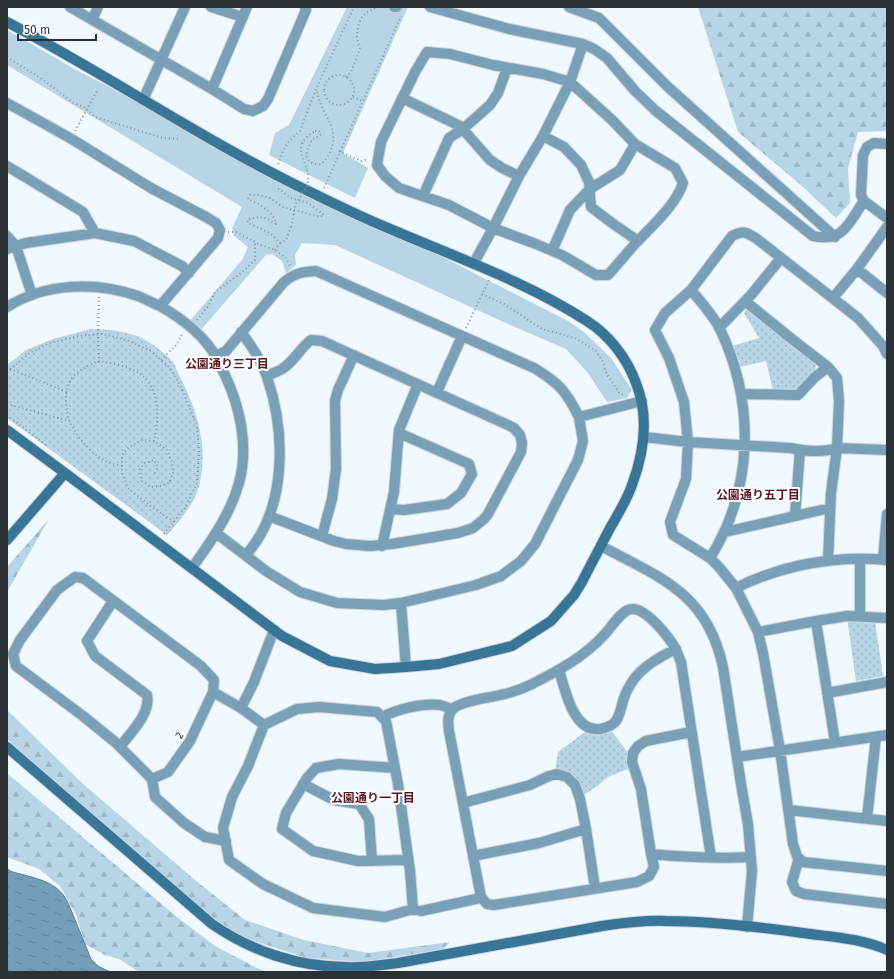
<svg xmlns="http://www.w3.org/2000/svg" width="894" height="979" font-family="'Fira Sans','Noto Sans JP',sans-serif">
<defs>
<pattern id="forest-firs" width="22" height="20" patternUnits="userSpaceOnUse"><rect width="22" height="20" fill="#b8d5e7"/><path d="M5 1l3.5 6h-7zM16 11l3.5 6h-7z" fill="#9eb7c7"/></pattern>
<pattern id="park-dots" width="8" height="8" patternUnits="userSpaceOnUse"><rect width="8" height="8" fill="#b8d5e7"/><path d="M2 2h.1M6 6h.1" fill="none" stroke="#9eb7c7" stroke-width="1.8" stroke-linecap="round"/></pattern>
<pattern id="water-ripples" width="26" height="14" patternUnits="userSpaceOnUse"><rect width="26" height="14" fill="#739eb7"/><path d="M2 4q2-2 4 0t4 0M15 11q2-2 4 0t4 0" fill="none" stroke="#5f8196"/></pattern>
</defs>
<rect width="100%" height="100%" fill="#eff9ff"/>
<path fill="#b8d5e7" d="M347 7H408L343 153 368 168 355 198 269 155 275 133 289 125Z
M7 30 78 71 568 321 584 332 611 358 632 390 627 398 607 402 588 373 566 349 508 324 335 245 302 243 295 255 296 265 286 273 282 261 272 254 266 255 199 332 189 322 242 260 248 247 234 236 232 228 242 207 7 65Z"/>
<path fill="url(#forest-firs)" d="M698 7H887V131L858 132 848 168 850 203 836 218 803 187 738 132Z
M49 519 7 592V567Z
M7 710 82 783 195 880 245 920 304 940 368 953 450 942 443 949 365 962 306 958 243 937 206 913 7 739Z
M7 773 177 917 215 946 259 969 268 972H139L119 959 105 955 85 944 76 915 60 886 39 869 7 857Z"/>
<path fill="url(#park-dots)" d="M747 309 816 363 815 371 797 390H773L766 361 739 367 732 346 759 338 744 313Z
M91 329C111 329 135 332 152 344 159 349 168 356 173 362 176 367 178 373 181 379 197 410 208 446 200 482 196 503 181 519 167 535L7 418V365L26 350 53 339Z
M847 618 875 621 883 676 856 681Z
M610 729 628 753 630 768 608 777 596 787 582 796 575 780 566 771 555 770 558 752 585 732 594 733Z"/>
<path fill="url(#water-ripples)" stroke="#5d7d90" d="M7 868 10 871C25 876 42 878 55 887 61 891 66 898 69 905L91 959 98 966 110 972H7Z"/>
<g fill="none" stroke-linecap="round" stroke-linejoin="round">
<g stroke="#ccd5db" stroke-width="12">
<path id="street" d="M70 7 212 89 244 109 253 111 263 106 268 99 306 10 305 7
M211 7 243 17
M394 7H397
M430 7 509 29 583 44
M569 7 599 18 667 86 835 237
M92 20 98 7
M427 52 450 54 493 65 543 74 570 82 612 120 635 144 675 168 683 183C676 205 651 227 635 244 626 254 617 265 608 275H596L562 255 536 244 493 228 449 205 399 188 385 176 377 165 381 142 415 72Z
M212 89 247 7
M402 98 460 126 490 160 502 168 519 176
M143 100 185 7
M7 103 70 138 151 188 206 217 216 223 220 230 218 238 160 306C153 303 145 299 138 296 95 281 45 283 7 307
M543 136 564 147 581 165 589 182 591 207 612 223 638 241
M887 144 874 143 867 147 863 155 861 195 864 201 887 218
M7 166 83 212 95 233
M423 196 449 138 463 129 490 105 498 93 507 68
M7 236 16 246 32 295
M7 249 26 243 95 233 134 241 182 266 189 273
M552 251 570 210 590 189 620 170 635 144
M474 263 493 228 519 176 543 136 570 82 583 44 594 49 607 58 635 91 656 111 813 236C844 243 849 222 864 201
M857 269 887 293
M691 290 665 313 655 330 669 358 684 402 688 442 686 479 670 522 673 535 710 558
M833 298 857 269 887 227
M745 301 788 336 828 367 837 378 839 401 837 448 831 493 828 561
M160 306C181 318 204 335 216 357 219 362 221 368 224 373 240 406 249 446 239 483 230 515 211 541 192 568
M719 328 751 295 781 258
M241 332C251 345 262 362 267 377 286 433 287 509 246 555
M887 354 883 346 858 318 757 239C746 232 744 230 732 236L691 290C701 302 713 315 720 329 755 403 754 488 710 558L719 567 736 588 758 632 763 653 780 750 793 844 797 856 803 862 887 871
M216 356 226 351 284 282C295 273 302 272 316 271L534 368C559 383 566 391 579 417L642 401
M267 376C271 374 277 372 282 369 294 362 300 348 311 340L322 341 508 425 514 428 520 435 522 443 521 452 488 514 484 519 473 528 458 533 392 544 370 546 346 544 334 541 269 516
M437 392 462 336
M741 394 798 395 815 377 828 367
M644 437 688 442 790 448C805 451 823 453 837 448L887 450
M391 509 404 510 447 504 461 493 472 474 469 464 399 433
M795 516 800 450
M725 532 830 508
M216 533 266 571 300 592 337 603 383 605 401 603 406 667
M322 536 332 499 336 469 335 401 338 390 354 355
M382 546 394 492 399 430 418 384
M601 546C661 578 707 593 723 667L741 784 748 824 752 871 747 927
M883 560 887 514
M736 588C782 565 836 555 887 560
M113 601 87 641 95 656 147 695C151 714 130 733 120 747
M401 603 476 585 501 576 521 561 535 544 578 460 583 441 579 417
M860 616V560
M816 621 847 616 887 618
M758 632 816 621 835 742
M559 670C565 689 573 733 600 729 605 728 613 725 616 721 621 713 621 706 624 698 626 691 630 685 634 679 644 666 661 656 676 649
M827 693 887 682
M382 717C398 709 422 703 440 705 444 706 449 708 452 709
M264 725 248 766 232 797 223 828 229 860 263 884 313 908 385 917 413 909 410 871 398 784 386 721 377 712 319 707 297 709 264 725 241 708 254 682 274 630
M691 732 646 741 638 746 633 753 632 762 641 789 651 854C684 857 718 859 751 857
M737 757 887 735
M395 768 339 764 316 768 307 778 286 813 282 829 313 851 358 861 408 860
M152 779 168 772 190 741 213 692
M303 784 334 800 359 804 369 819 372 861
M463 803 530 785 549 776 557 774 567 777 575 785 580 799 586 829 595 888
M789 810 887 821
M867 818 876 737
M226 841 205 837 184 823 155 797 152 779 115 742 83 716 16 666 13 654 20 640 57 590 75 577 83 578 201 666 214 680 213 692 241 708
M651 854 654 867 649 876 637 882 494 905 487 904 481 897 449 731C448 723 447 716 452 710 459 701 489 698 500 695 511 693 522 689 532 684 558 671 584 657 604 635 611 628 622 609 632 609 646 608 669 637 675 648 678 653 679 658 681 662L711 857
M473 856 539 843 586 829
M799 858 792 882 796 891 804 894 887 904
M413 909 421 911 476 899 481 897"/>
</g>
<g stroke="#ccd5db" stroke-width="12">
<path id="secondary" d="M7 22C108 75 203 140 306 190 333 203 361 217 388 228 455 257 525 281 587 321 609 335 627 358 636 383 649 416 644 453 632 485 627 500 618 514 610 528 601 546 591 564 582 582L574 595 551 621 512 646 439 664 406 667 375 669 330 661 282 636 65 473
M7 430 65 473 7 540
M7 747 212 924C251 951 298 967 346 967 364 968 381 965 398 963L602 926C623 923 645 920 666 921 711 921 759 927 803 933 831 937 861 938 887 950"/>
</g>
<path stroke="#899196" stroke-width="2" stroke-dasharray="1 3" stroke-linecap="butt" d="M7 57 45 81 72 102 85 108 95 117 163 138 180 139
M324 90a15 15 0 1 1 30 0a15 15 0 1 1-30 0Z
M346 77 351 72 360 49 357 37 358 27 361 18 366 13 377 7
M353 97 362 101
M75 131 97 91
M315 131H319L321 134 319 136 313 139C308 146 302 158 312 163 315 164 319 165 321 164 324 162 327 157 329 154 343 127 320 116 317 90
M339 151 361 161 368 159
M278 164 283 151 289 141 300 131 316 89 354 7
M324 188 401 16
M228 232H236L261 245 275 250 286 258 290 266
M280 243 286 240 291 227
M275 250 280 243 270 233 248 223 247 220C260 215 265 217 276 224 274 211 258 204 248 199L250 195H259L270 198 283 207 320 217 324 215 308 203 291 198 276 187
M482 294 504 304 542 329 575 338 596 351 603 362 606 373 620 394H623
M99 297 98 334 99 362
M197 320 209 305 215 292 241 273 255 260V242
M466 328 489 280
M161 360 177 344 182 334
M10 369 67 392
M7 372 31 352 50 343 79 336 102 334 127 340 151 351 170 368 182 389 197 426 199 452 197 483 185 508 163 535
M7 404 69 421
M7 415 47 446
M122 466C118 465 114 464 110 463 96 458 80 441 73 428 68 421 67 411 66 402 65 384 72 374 88 366 91 365 94 363 96 362 106 360 132 368 140 374 143 376 148 381 150 385 160 399 158 425 154 441
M155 473 158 467 154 460 145 463 140 469 142 481 151 487 160 486 169 483 173 473 172 462 167 450 154 441 142 440 129 447 122 455V472L128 488 149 505 174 522"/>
<use href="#street" stroke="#79a0b7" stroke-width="10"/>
<use href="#secondary" stroke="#387596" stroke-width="10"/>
<path stroke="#899196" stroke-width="2" stroke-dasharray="1 3" stroke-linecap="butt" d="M291 227C294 220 293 212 295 206 299 197 307 190 308 181 310 160 287 148 315 131"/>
</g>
<g text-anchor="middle" stroke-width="4" stroke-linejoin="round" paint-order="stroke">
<g font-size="11" fill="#2b3135" stroke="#fff">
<text transform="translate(179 735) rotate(-59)" y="4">2</text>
</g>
<g font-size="12" font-weight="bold" fill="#5b1624" stroke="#fff">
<text x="227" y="368">公園通り三丁目</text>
<text x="758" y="499">公園通り五丁目</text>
<text x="373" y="802">公園通り一丁目</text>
</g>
</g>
<rect width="894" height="979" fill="none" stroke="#2b3135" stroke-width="16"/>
<path d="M18 34v6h78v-6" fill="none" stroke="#2b3135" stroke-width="2"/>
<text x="24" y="34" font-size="12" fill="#2b3135" stroke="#ffffff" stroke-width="3" paint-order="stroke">50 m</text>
</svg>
